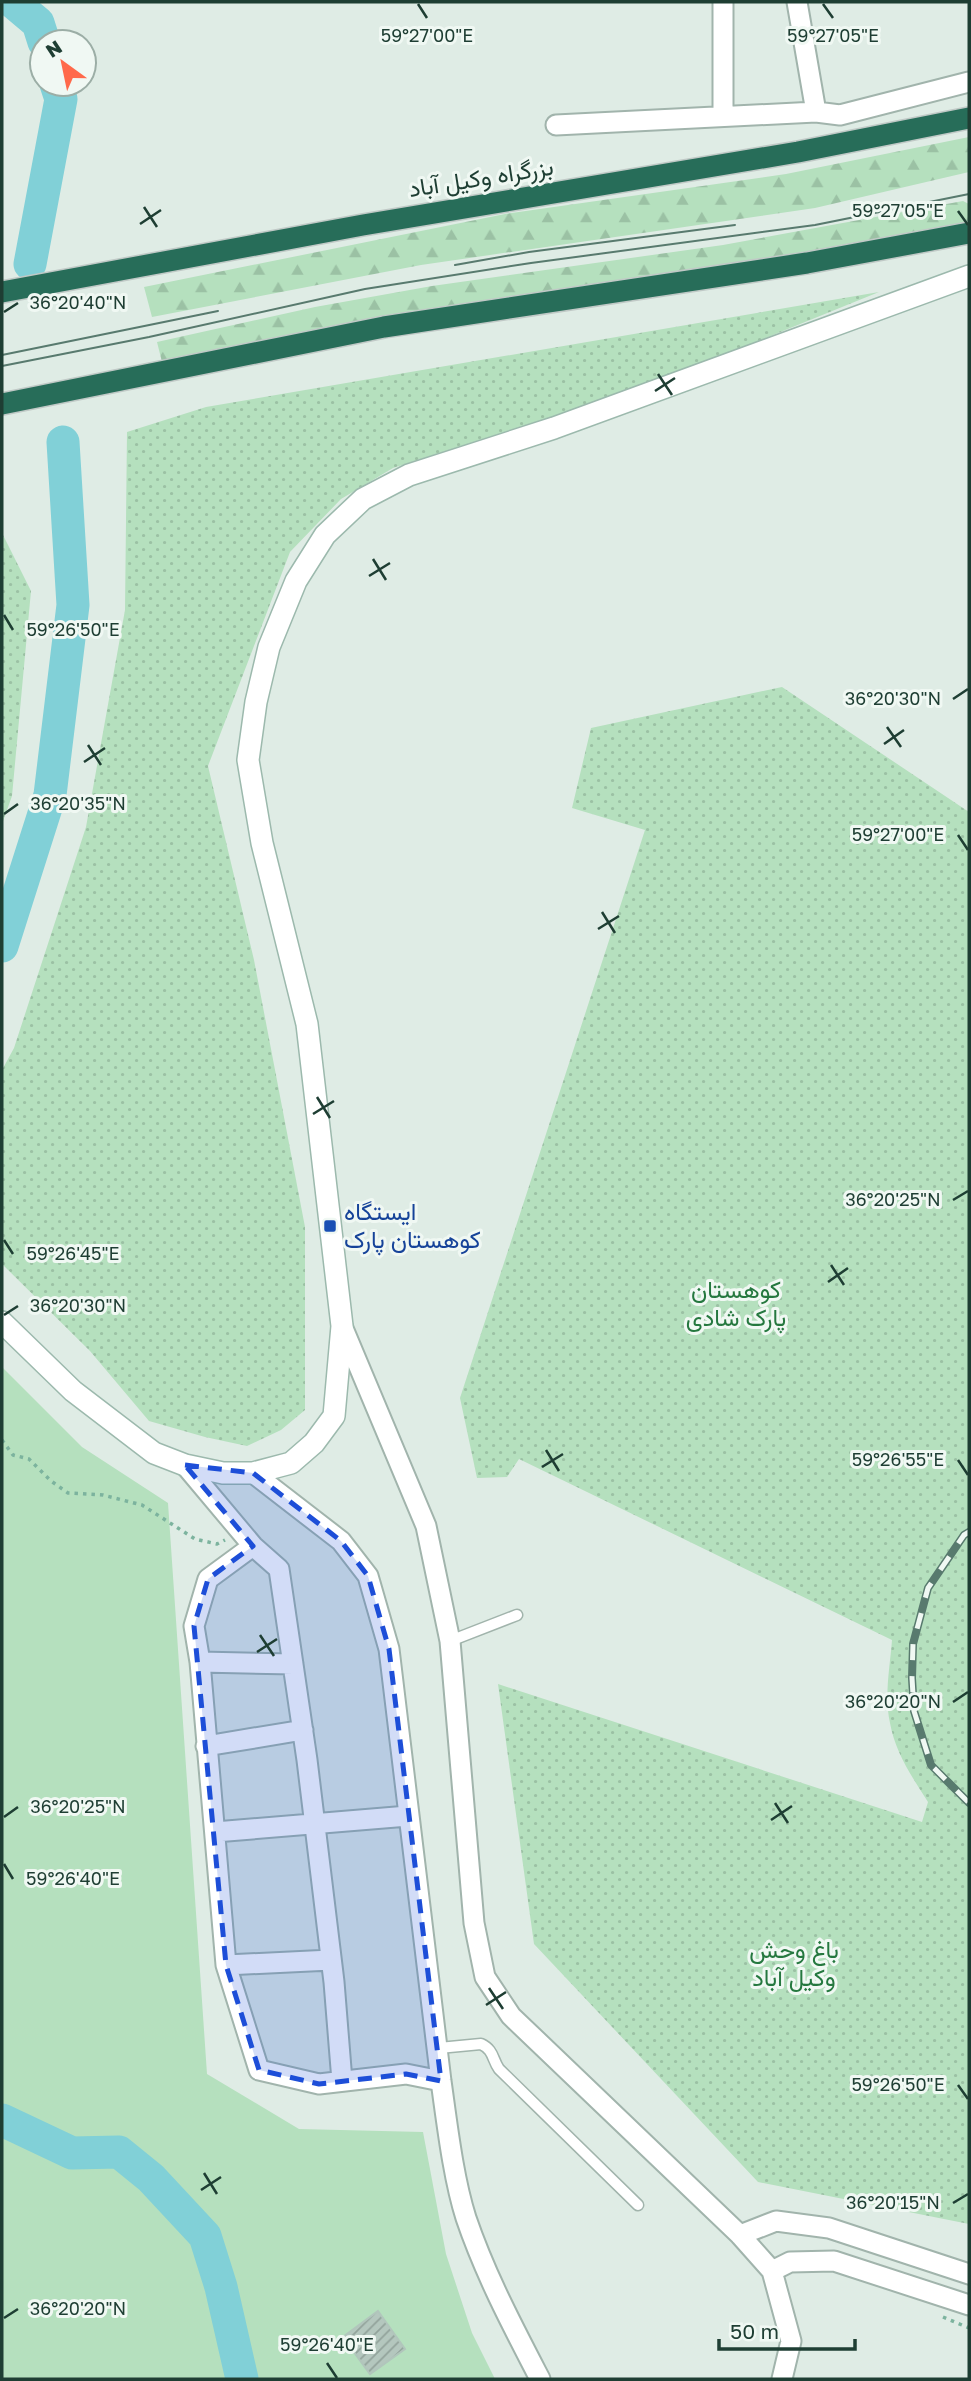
<svg xmlns="http://www.w3.org/2000/svg" width="971" height="2381" font-family="'Golos Text',Vazirmatn,sans-serif">
<defs>
<pattern id="forest-firs" width="22" height="20" patternUnits="userSpaceOnUse" patternTransform="scale(1.75)"><rect width="22" height="20" fill="#b5e0be"/><path d="M5 1l3.5 6h-7zM16 11l3.5 6h-7z" fill="#9bc1a4"/></pattern>
<pattern id="park-dots" width="8" height="8" patternUnits="userSpaceOnUse" patternTransform="scale(1.75)"><rect width="8" height="8" fill="#b5e0be"/><path d="M2 2h.1M6 6h.1" fill="none" stroke="#9bc1a4" stroke-width="1.8" stroke-linecap="round"/></pattern>
<pattern id="building-hatch" width="6" height="6" patternUnits="userSpaceOnUse" patternTransform="scale(1.75)"><rect width="6" height="6" fill="#b4c7be"/><path d="M-1 1l2-2M0 6l6-6M5 7l2-2" fill="none" stroke="#92a39b"/></pattern>
</defs>
<rect width="100%" height="100%" fill="#dfece5"/>
<path fill="#b5e0be" d="M2 1367 82 1447 168 1503 207 2074 299 2129 423 2132 446 2254 472 2333 495 2379H2Z"/>
<path fill="url(#forest-firs)" d="M969 137V172L815 208 421 265 152 317 144 287 505 214 786 174Z
M963 201 969 204V229L164 370 157 342 315 307 432 286 723 245Z"/>
<path fill="url(#park-dots)" d="M879 292 650 385 393 468 341 499 290 552 208 766 254 960 305 1227V1410L281 1430 247 1446 205 1437 149 1421 90 1351 2 1264V1070L14 1048 86 827 125 610 127 432 206 407Z
M2 533 31 591 12 796 2 824Z
M782 687 969 812V2224L758 2182 534 1944 498 1684 922 1822 928 1802C912 1777 895 1752 890 1723 884 1696 890 1667 892 1640L519 1459 507 1477 477 1478 460 1398 645 830 572 808 591 728Z"/>
<g fill="none" stroke-linecap="round" stroke-linejoin="round">
<path stroke="#81d0d7" stroke-width="33" d="M13 2 38 23 44 42
M30 264 61 99 56 84
M2 946 50 795 73 605 63 442
M2 2120 72 2153 119 2152 151 2178 205 2236 221 2287 242 2379"/>
</g>
<path fill="url(#building-hatch)" stroke="#b1c6bc" stroke-width="2" d="M378 2311 405 2349 370 2374 343 2337Z"/>
<g fill="none" stroke-linecap="round" stroke-linejoin="round">
<g stroke="#a1b4ac" stroke-width="13">
<path id="lane" d="M450 1641 517 1615
M439 2048 481 2044C494 2050 492 2059 499 2069L638 2205"/>
</g>
<g stroke="#a1b4ac" stroke-width="23">
<path id="street" d="M723 2V116
M797 2 816 112
M556 125 816 112 840 115 969 82
M342 1326 426 1526 450 1641 474 1923 485 1977 511 2016 740 2235 772 2271 791 2341 782 2379
M185 1465 253 1546 279 1569 307 1760 334 1982 342 2081
M253 1473 341 1541 368 1576 389 1649 441 2081C447 2123 453 2177 466 2218 485 2274 513 2327 540 2379
M253 1546 208 1579 194 1626 200 1662 226 1965 259 2070 319 2084 406 2074 441 2081
M200 1662 293 1664
M206 1746 303 1730
M215 1832 408 1816
M226 1965 331 1960
M740 2235 776 2221 829 2228 969 2274
M772 2271 790 2262 834 2261 969 2305"/>
</g>
<g stroke="#9cb9ad" stroke-width="24">
<path id="secondary" d="M2 1322 73 1391 154 1453 185 1465 223 1473H253L291 1463 314 1443 334 1416 342 1326 307 1024 262 843 248 760 256 702 269 647 296 581 325 535 363 499 409 475 554 428 969 276"/>
</g>
<g stroke="#c0c9c6" stroke-width="24">
<path id="highway" d="M2 292 363 225 798 152 969 118
M2 404 384 327 807 263 969 233"/>
</g>
<path stroke="#7cb39e" stroke-width="3.5" stroke-dasharray="3.5 5" stroke-linecap="butt" d="M2 1440 13 1455 29 1459 51 1481 68 1493 103 1495 142 1505 195 1539 217 1544 225 1540
M943 2317 969 2328"/>
<use href="#lane" stroke="#fff" stroke-width="10"/>
<use href="#street" stroke="#fff" stroke-width="19"/>
<use href="#secondary" stroke="#fff" stroke-width="21"/>
<use href="#highway" stroke="#276d59" stroke-width="21"/>
<path stroke="#587a6e" stroke-width="2" d="M455 265 529 252 735 225
M2 355 218 311
M2 366 149 337 365 289 531 263 815 225 969 194"/>
<g stroke="#587a6e" stroke-width="8">
<path id="rail" d="M969 1532 964 1535 928 1588 913 1644 912 1678 914 1711 931 1765 969 1803"/>
</g>
<use href="#rail" stroke="#f0f8f3" stroke-width="5" stroke-dasharray="16" stroke-linecap="butt"/>
</g>
<path fill="#1d4ed8" fill-opacity="0.2" stroke="#1d4ed8" stroke-width="5" stroke-dasharray="14 9" stroke-linejoin="round" d="M185 1465 253 1473 341 1541 368 1576 389 1649 441 2081 406 2074 319 2084 259 2070 226 1965 194 1626 208 1579 253 1546Z"/>
<path fill="none" stroke="#1e3e33" stroke-width="2.5" d="M418 4 427 18M823 4 833 18M144 207 157 227M958 211 968 225M140 224 161 210M4 312 18 303M658 374 672 395M655 391 675 378M373 559 386 580M369 576 390 563M4 615 13 630M953 699 968 689M887 727 901 747M884 744 904 730M88 745 101 765M84 762 105 748M4 814 18 804M958 835 968 850M602 912 615 933M598 929 619 916M317 1097 330 1118M313 1114 334 1101M953 1200 968 1191M4 1240 13 1254M831 1265 844 1285M828 1282 848 1268M4 1315 18 1306M546 1450 559 1471M958 1460 968 1475M542 1467 563 1454M260 1635 274 1656M257 1652 277 1639M953 1702 968 1692M775 1803 788 1823M4 1817 18 1807M771 1820 792 1806M4 1864 13 1879M489 1988 503 2009M486 2005 506 1992M958 2085 968 2099M204 2173 217 2194M201 2190 221 2177M953 2203 968 2194M4 2318 18 2309M327 2363 337 2378"/>
<rect fill="#1a4fb4" stroke="#f0f8f3" stroke-width="2.5" x="323" y="1219" width="14" height="14" rx="3.5"/>
<g text-anchor="middle" stroke-width="6" stroke-linejoin="round" paint-order="stroke">
<g font-size="24" fill="#1e3e33" stroke="#f0f8f3">
<text transform="translate(481 178) rotate(-9)" y="8">بزرگراه وکیل آباد</text>
</g>
<g font-size="24" fill="#164399" stroke="#f0f8f3" text-anchor="start">
<text x="344" y="1220">ایستگاه<tspan x="344" dy="28">کوهستان پارک</tspan></text>
</g>
<g font-size="24" fill="#25783f" stroke="#f0f8f3">
<text x="736" y="1298">کوهستان<tspan x="736" dy="28">پارک شادی</tspan></text>
<text x="794" y="1958">باغ وحش<tspan x="794" dy="28">وکیل آباد</tspan></text>
</g>
</g>
<g font-size="18" text-anchor="middle" fill="#1e3e33" stroke="#f0f8f3" stroke-width="6" stroke-linejoin="round" paint-order="stroke">
<text x="427" y="42">59°27'00"E</text>
<text x="833" y="42">59°27'05"E</text>
<text x="898" y="217">59°27'05"E</text>
<text x="78" y="309">36°20'40"N</text>
<text x="73" y="636">59°26'50"E</text>
<text x="893" y="705">36°20'30"N</text>
<text x="78" y="810">36°20'35"N</text>
<text x="898" y="841">59°27'00"E</text>
<text x="893" y="1206">36°20'25"N</text>
<text x="73" y="1260">59°26'45"E</text>
<text x="78" y="1312">36°20'30"N</text>
<text x="898" y="1466">59°26'55"E</text>
<text x="893" y="1708">36°20'20"N</text>
<text x="78" y="1813">36°20'25"N</text>
<text x="73" y="1885">59°26'40"E</text>
<text x="898" y="2091">59°26'50"E</text>
<text x="893" y="2209">36°20'15"N</text>
<text x="78" y="2315">36°20'20"N</text>
<text x="327" y="2351">59°26'40"E</text>
</g>
<rect width="971" height="2381" fill="none" stroke="#1e3e33" stroke-width="7"/>
<g transform="translate(63 63) rotate(327)"><circle r="33" fill="#f0f8f3" stroke="#9caea6" stroke-width="2"/>
<path d="M0-5L12 26L0 18L-12 26Z" fill="#ff694a"/>
<text y="-10" font-size="19" font-weight="bold" text-anchor="middle" fill="#1e3e33">N</text>
</g>
<path d="M719 2339v10h136v-10" fill="none" stroke="#1e3e33" stroke-width="3.5"/>
<text x="730" y="2339" font-size="21" fill="#1e3e33" stroke="#f0f8f3" stroke-width="5" paint-order="stroke">50 m</text>
</svg>
